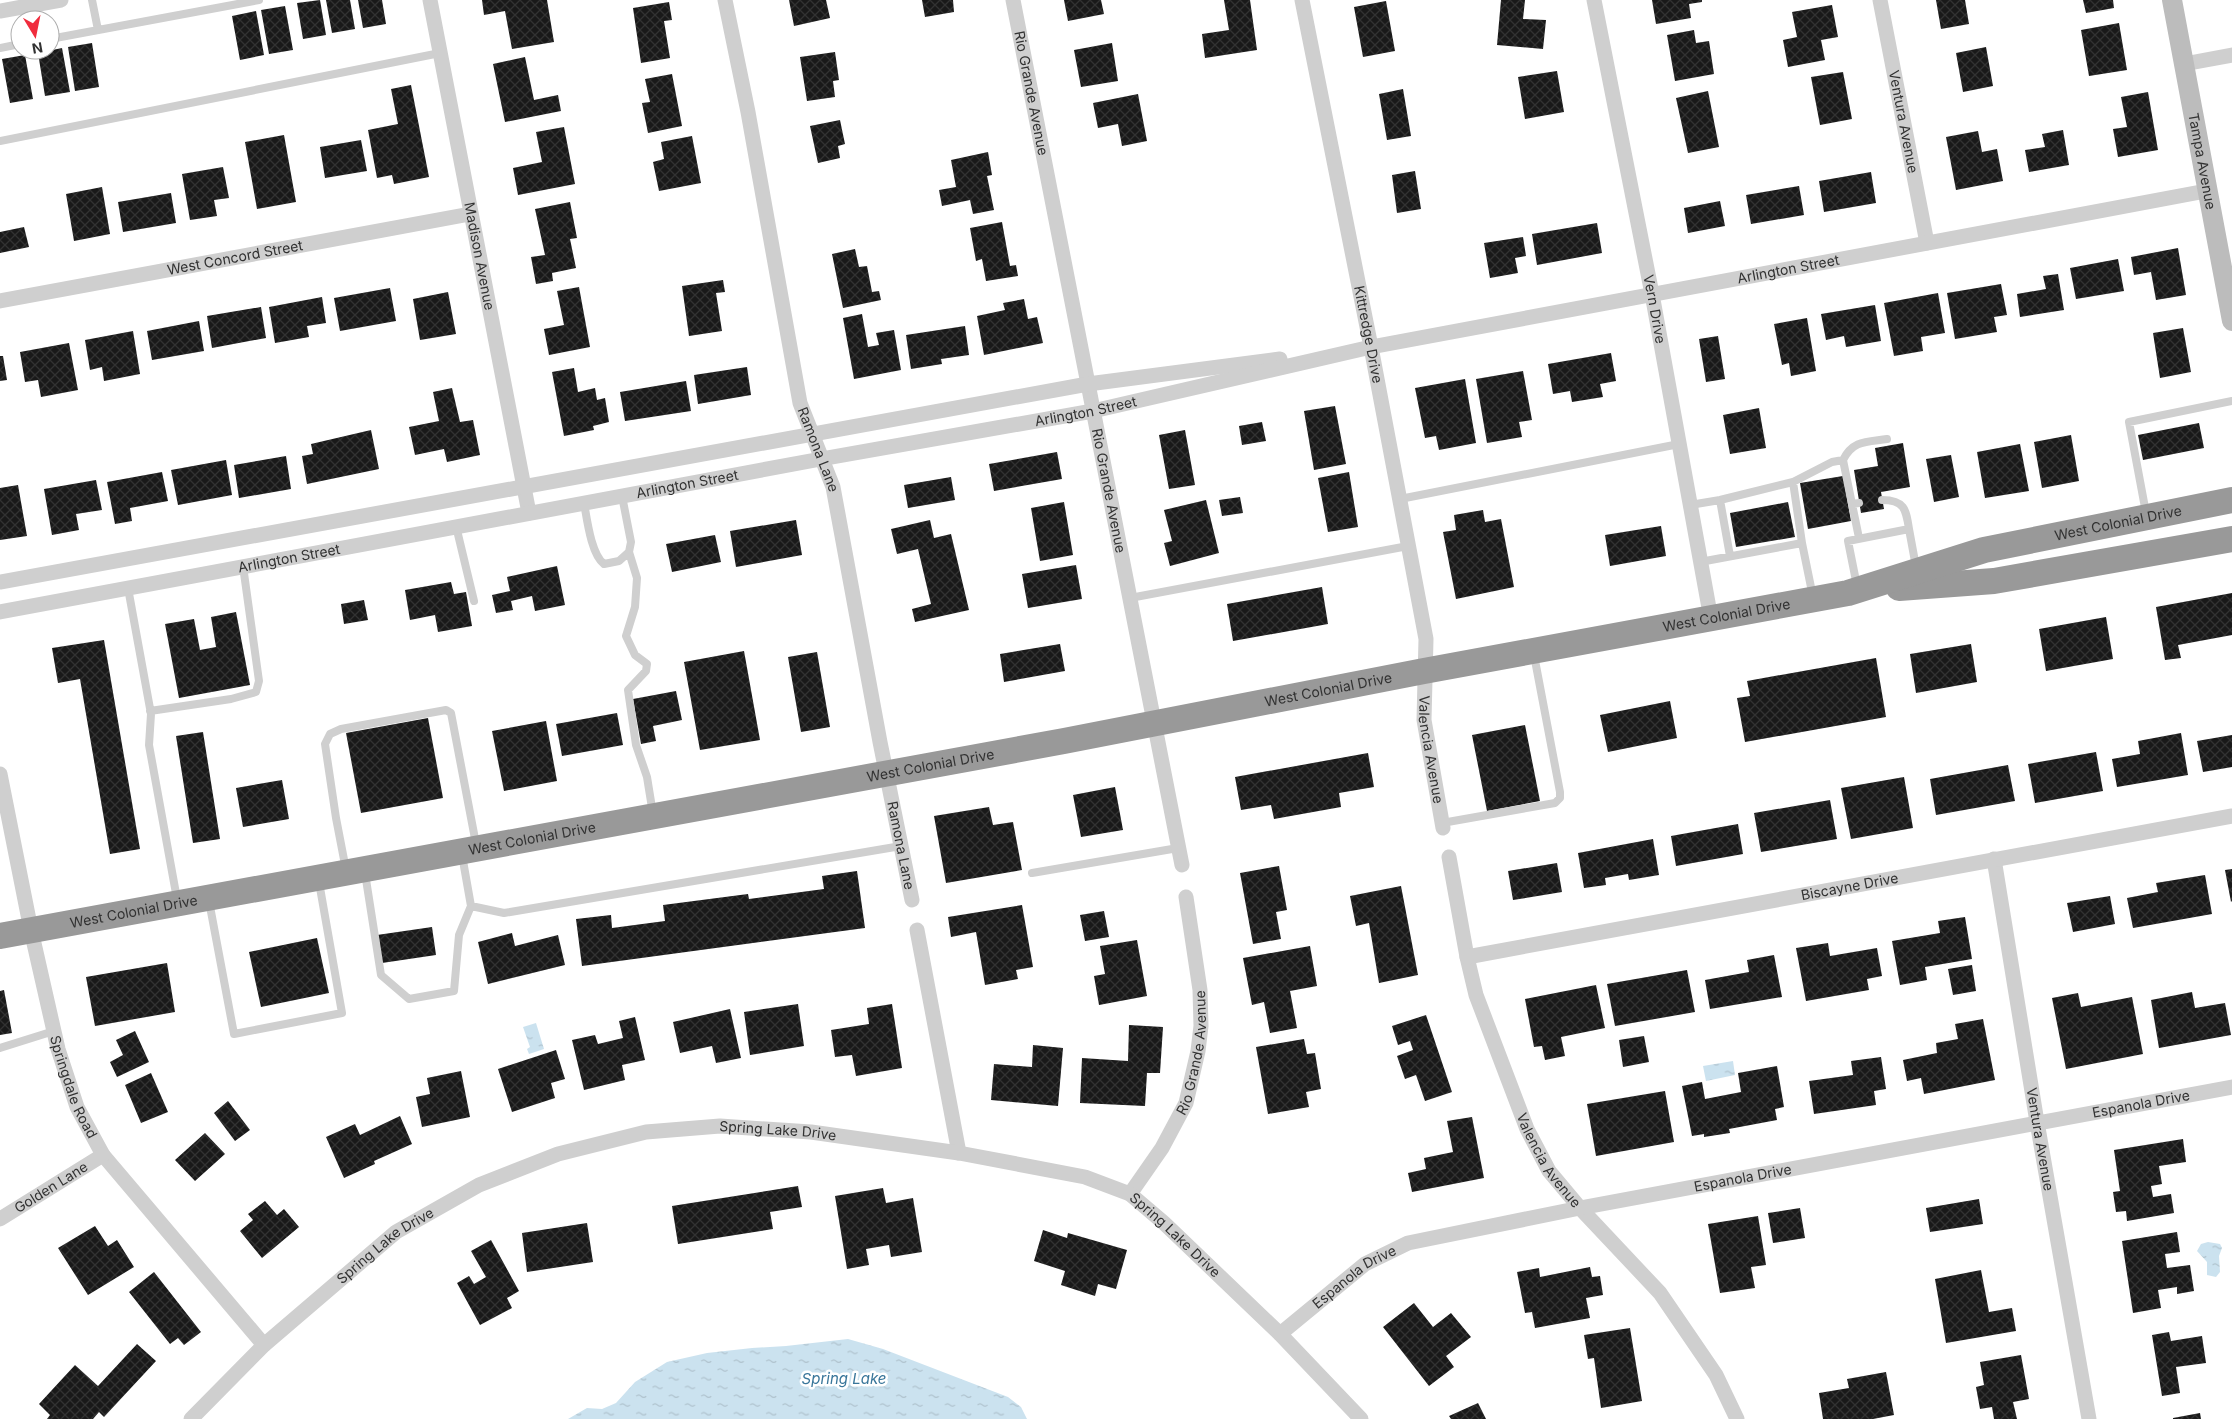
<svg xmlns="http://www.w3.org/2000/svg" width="2232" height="1419" font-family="Inter,sans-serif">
<defs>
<pattern id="water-ripples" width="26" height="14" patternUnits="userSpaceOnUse" patternTransform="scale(1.25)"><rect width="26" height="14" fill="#cbe2ef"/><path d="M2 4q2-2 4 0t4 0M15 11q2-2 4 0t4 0" fill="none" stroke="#afc2cd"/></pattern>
<pattern id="building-cross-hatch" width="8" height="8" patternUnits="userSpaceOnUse" patternTransform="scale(1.25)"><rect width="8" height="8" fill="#191919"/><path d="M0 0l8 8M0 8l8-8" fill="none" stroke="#323232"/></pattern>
</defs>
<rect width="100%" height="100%" fill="#fff"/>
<path fill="url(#water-ripples)" d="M536 1023 544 1049 529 1054 527 1049 530 1047 523 1027Z
M1733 1061 1735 1075 1706 1081 1703 1066Z
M2208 1242 2220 1244 2222 1248 2219 1256 2220 1272 2216 1277 2207 1275V1262L2197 1251 2201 1244Z
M848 1339 883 1349 1008 1397 1021 1407 1027 1419H568L587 1408 602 1409 616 1403 635 1382 667 1362 707 1353 752 1348 786 1346Z"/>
<path fill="url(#building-cross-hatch)" d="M320 0 326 35 303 39 297 3Z
M326 0H350L355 29 332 33Z
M358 0H382L386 24 363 28Z
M482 0H547L554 42 512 49 505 11 484 15Z
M789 0H826L830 18 794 26Z
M922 0H953L954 12 925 17Z
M1064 0H1101L1104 14 1068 21Z
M1224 0H1250L1257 50 1205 58 1202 34 1229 30Z
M1501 0H1525L1523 19 1546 20 1543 49 1497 45Z
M1652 0H1702V2L1689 4 1691 18 1656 24Z
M1936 0H1965L1969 24 1941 29Z
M2083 0H2113L2114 8 2086 13Z
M1386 1 1395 51 1363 57 1354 7Z
M669 2 672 20 664 21 670 58 641 63 633 8Z
M1832 5 1838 37 1821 40 1825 60 1788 67 1783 40 1797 37 1792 12Z
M285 6 293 50 269 54 261 10Z
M256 11 264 55 240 60 232 16Z
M2119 23 2127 70 2089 76 2081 30Z
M1694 30 1696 43 1709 41 1714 74 1675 81 1667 35Z
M92 43 99 87 75 91 68 47Z
M1112 43 1118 81 1081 87 1074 50Z
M1986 47 1993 86 1963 92 1956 53Z
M62 48 70 92 45 96 38 53Z
M835 52 839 80 833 81 835 97 807 101 800 57Z
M25 55 33 99 10 103 2 59Z
M525 57 534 100 558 95 561 111 505 122 493 64Z
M1557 71 1564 112 1525 119 1518 77Z
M1843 72 1852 119 1820 125 1811 77Z
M672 74 682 126 648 133 642 103 650 102 645 79Z
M411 85 429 177 394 184 392 175 377 178 368 130 398 124 391 89Z
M1403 89 1411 136 1387 140 1379 94Z
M1708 91 1719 147 1688 153 1676 98Z
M2148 92 2158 150 2118 157 2113 129 2127 127 2121 97Z
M1138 94 1147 141 1122 146 1118 124 1098 128 1093 103Z
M840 120 845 144 838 146 840 158 818 163 810 126Z
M564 127 575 184 518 195 513 168 542 162 536 132Z
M2063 130 2069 165 2029 172 2025 150 2045 147 2042 134Z
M1978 131 1982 152 1997 149 2003 181 1956 190 1946 137Z
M284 135 296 202 257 209 245 142Z
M692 136 701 183 659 191 653 162 664 159 661 142Z
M361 140 367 171 325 178 320 147Z
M988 152 992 175 987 176 994 210 973 214 970 200 942 206 939 190 956 187 951 160Z
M223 167 229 198 214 200 217 216 190 220 182 174Z
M1415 171 1421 209 1397 213 1392 175Z
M1871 172 1876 203 1824 212 1819 181Z
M1799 186 1804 215 1751 224 1746 195Z
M102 187 110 234 74 241 66 194Z
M171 193 176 223 123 232 118 202Z
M1720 201 1725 226 1688 233 1684 208Z
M570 202 577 238 570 239 576 268 552 273 553 281 536 284 531 257 545 255 535 209Z
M1002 222 1010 266 1016 265 1018 276 986 281 982 259 976 261 970 228Z
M1597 223 1602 253 1537 265 1532 234Z
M24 227 29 247 0 253V232Z
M1523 237 1526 256 1515 258 1518 273 1490 278 1484 243Z
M2178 248 2186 295 2156 300 2151 272 2134 275 2131 257Z
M855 249 859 267 867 266 872 292 879 291 881 300 843 308 832 254Z
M2118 259 2124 291 2076 299 2070 268Z
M2058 274 2064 310 2020 317 2017 294 2046 289 2043 276Z
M723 280 725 292 716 293 722 331 689 336 682 286Z
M2001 284 2007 315 1994 317 1997 332 1955 339 1947 293Z
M579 287 590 347 549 355 544 329 564 325 557 291Z
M390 288 396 321 340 331 334 298Z
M448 292 456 334 420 340 413 299Z
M1938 293 1945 333 1921 337 1923 351 1894 356 1884 303Z
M322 297 326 323 307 326 309 337 275 343 269 307Z
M1024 299 1028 319 1037 317 1043 343 984 355 977 316 1005 310 1003 303Z
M1875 305 1881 341 1846 347 1844 336 1826 340 1821 314Z
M261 307 266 338 212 348 207 316Z
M862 314 868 347 879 345 876 333 894 330 901 370 854 379 843 318Z
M1807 318 1816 371 1791 376 1789 363 1782 365 1774 324Z
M199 321 204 351 152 360 147 331Z
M965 326 969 355 941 359 942 364 911 369 906 335Z
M2183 328 2191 372 2160 378 2153 333Z
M133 331 140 374 104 381 102 367 90 370 85 340Z
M1718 336 1725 379 1706 382 1699 339Z
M69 343 78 390 41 397 38 380 25 382 20 352Z
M1611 353 1616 381 1600 384 1603 397 1572 402 1570 391 1553 394 1548 364Z
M0 356H3L7 380 0 381Z
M747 367 751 395 698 404 694 375Z
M574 368 578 392 595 388 597 400 605 398 609 422 593 426 594 430 564 436 552 372Z
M1523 371 1532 420 1519 422 1522 437 1487 443 1476 379Z
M1465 379 1476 443 1439 450 1436 436 1425 438 1415 388Z
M686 381 691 411 625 421 620 392Z
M452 388 460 422 473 420 480 455 447 462 444 449 415 455 409 427 439 421 433 392Z
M1335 406 1346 464 1314 470 1304 411Z
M1759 408 1766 448 1730 454 1723 415Z
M1262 422 1266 441 1242 445 1239 426Z
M2199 423 2204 448 2143 460 2138 435Z
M371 430 379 469 307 484 302 456 313 454 311 444Z
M1185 430 1195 485 1169 489 1159 435Z
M2071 435 2079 481 2042 488 2034 442Z
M1903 443 1910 487 1881 492 1884 509 1861 513 1854 470 1878 466 1875 448Z
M2020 444 2029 491 1985 498 1977 452Z
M1057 452 1062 479 994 491 989 464Z
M1951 455 1959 497 1934 502 1926 459Z
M286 456 291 489 239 498 234 465Z
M226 460 232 495 178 505 171 470Z
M162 472 168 501 130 508 132 521 115 524 107 482Z
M1349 472 1358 527 1328 532 1318 478Z
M1843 476 1851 521 1808 529 1800 483Z
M951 477 955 500 908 508 904 485Z
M96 480 102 510 76 514 79 530 52 535 44 489Z
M18 485 27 536 0 540V488Z
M1240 497 1243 513 1222 516 1219 500Z
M1206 500 1219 553 1170 566 1164 543 1172 541 1164 510Z
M1064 502 1073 555 1040 561 1031 508Z
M1788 502 1795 537 1736 547 1730 513Z
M1483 510 1485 522 1501 519 1514 587 1456 599 1443 532 1456 530 1454 515Z
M796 520 802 555 736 567 730 531Z
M930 520 934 538 951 534 969 610 915 622 912 609 931 604 918 549 897 554 891 529Z
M1661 526 1666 556 1610 566 1605 535Z
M715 535 721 562 672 572 666 544Z
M1076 565 1082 599 1028 608 1022 574Z
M557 566 565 605 535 611 532 596 511 601 513 610 496 613 492 595 510 591 507 577Z
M451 582 454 594 466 592 472 626 438 632 435 615 410 620 405 590Z
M1322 587 1328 624 1233 641 1227 604Z
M2232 593V635L2178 645 2181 658 2165 660 2156 607Z
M364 600 368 620 344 624 341 604Z
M236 612 250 685 179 698 165 624 194 619 200 650 216 647 211 617Z
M2106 617 2113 659 2046 671 2039 629Z
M104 640 140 849 110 854 80 679 58 683 52 648Z
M1060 644 1065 671 1004 682 1000 654Z
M1971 644 1977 682 1916 693 1910 654Z
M744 651 760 740 700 750 684 662Z
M817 652 830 727 801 732 788 657Z
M1876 658 1886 717 1745 742 1737 698 1750 696 1747 681Z
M676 691 682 720 653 726 656 741 641 744 633 699Z
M1670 701 1677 738 1608 752 1600 715Z
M617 713 623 745 562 756 556 724Z
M428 718 443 798 361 813 346 733Z
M546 721 557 781 504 791 492 731Z
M1525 725 1540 801 1487 811 1472 735Z
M203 732 220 839 193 843 176 736Z
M2181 733 2188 775 2117 787 2112 759 2140 754 2138 741Z
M2232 735V767L2203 772 2197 741Z
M2096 752 2103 791 2035 803 2028 764Z
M1368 753 1374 787 1339 793 1341 807 1274 819 1271 805 1241 810 1235 777Z
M2008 765 2015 801 1936 815 1930 779Z
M1904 777 1913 828 1851 839 1841 788Z
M282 780 289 819 243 827 236 788Z
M1115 787 1123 830 1081 837 1073 795Z
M1830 800 1837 839 1761 852 1754 813Z
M989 807 993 825 1013 822 1022 870 946 883 934 816Z
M1738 824 1743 854 1676 866 1671 836Z
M1653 839 1659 875 1629 880 1628 874 1605 878 1606 885 1584 888 1578 853Z
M1557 863 1562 892 1513 900 1508 871Z
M1279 866 1287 910 1276 912 1281 939 1253 944 1240 873Z
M2232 869V901L2231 902 2225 870Z
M857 871 865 928 582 966 576 919 611 915 612 928 665 921 663 905 748 894 749 899 824 889 822 876Z
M2205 875 2212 914 2133 928 2127 898 2158 892 2156 883Z
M1401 886 1418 975 1379 983 1369 923 1356 926 1350 896Z
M2110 896 2115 924 2073 932 2067 903Z
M1022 905 1033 967 1016 970 1018 979 985 985 976 932 951 937 948 917Z
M1104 911 1109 937 1085 941 1080 915Z
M1965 917 1972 959 1925 967 1927 980 1900 985 1892 941 1940 933 1938 921Z
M432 927 436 955 382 963 377 935Z
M512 933 515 946 558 935 565 965 488 984 478 942Z
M317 938 329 993 261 1007 249 952Z
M1137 940 1147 996 1099 1005 1094 976 1105 974 1100 946Z
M1828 943 1830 956 1877 948 1882 976 1867 979 1869 990 1806 1001 1796 948Z
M1310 946 1317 986 1290 991 1297 1028 1270 1033 1264 1002 1252 1005 1243 958Z
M1774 955 1782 997 1710 1009 1705 980 1749 972 1747 960Z
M167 963 175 1012 95 1026 86 977Z
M1972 965 1976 991 1953 995 1948 969Z
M1687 970 1695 1012 1615 1026 1607 984Z
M1596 985 1605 1028 1561 1037 1565 1056 1545 1060 1542 1046 1534 1047 1525 999Z
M4 990 12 1033 0 1035V991Z
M2192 992 2195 1008 2225 1003 2231 1035 2159 1048 2151 1000Z
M2078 993 2081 1007 2132 997 2143 1054 2066 1069 2052 998Z
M798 1004 804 1046 750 1055 744 1012Z
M892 1004 902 1068 856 1076 852 1055 835 1057 831 1030 869 1024 867 1008Z
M730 1009 741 1058 716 1063 712 1046 680 1053 673 1022Z
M1426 1015 1452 1092 1425 1101 1416 1075 1405 1079 1397 1056 1413 1050 1410 1041 1398 1045 1392 1026Z
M635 1017 645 1060 622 1065 625 1080 584 1090 572 1040 595 1035 598 1044 623 1038 619 1021Z
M1983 1019 1995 1080 1924 1094 1921 1078 1907 1081 1903 1060 1937 1053 1936 1043 1958 1039 1955 1024Z
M1129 1025 1163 1027 1160 1073H1147L1145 1106 1080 1103 1082 1058 1128 1061Z
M135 1031 149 1062 117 1077 110 1062 123 1055 116 1040Z
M1644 1036 1649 1062 1623 1067 1619 1040Z
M1304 1039 1307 1054 1315 1053 1321 1089 1306 1092 1309 1107 1268 1114 1256 1047Z
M1033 1045 1063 1048 1058 1106 991 1100 994 1064 1032 1067Z
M556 1050 565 1079 551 1083 555 1098 512 1112 498 1069Z
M1881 1057 1886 1089 1874 1091 1876 1105 1814 1114 1809 1081 1853 1075 1851 1061Z
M1777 1066 1784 1107 1775 1109 1777 1120 1729 1129 1730 1133 1704 1137V1134L1692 1136 1682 1086 1702 1082 1705 1099 1741 1092 1738 1073Z
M461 1071 470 1117 422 1127 416 1097 430 1094 427 1078Z
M151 1073 168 1112 141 1123 125 1085Z
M1665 1091 1674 1142 1596 1156 1587 1104Z
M228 1101 250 1130 235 1141 214 1113Z
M400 1116 412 1144 374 1161 375 1164 344 1178 326 1137 355 1124 360 1135Z
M1472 1117 1484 1178 1412 1192 1408 1173 1426 1169 1424 1158 1453 1152 1447 1121Z
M205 1133 225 1154 195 1181 175 1160Z
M2183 1139 2186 1162 2159 1166 2162 1184 2151 1186 2153 1197 2171 1194 2174 1213 2127 1221 2126 1211 2116 1212 2113 1192 2120 1191 2114 1150Z
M798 1186 802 1207 770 1212 773 1229 678 1244 672 1206Z
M883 1188 886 1203 913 1198 922 1252 891 1257 889 1245 866 1249 869 1265 847 1269 835 1196Z
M1979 1199 1983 1224 1930 1232 1926 1208Z
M265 1201 277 1215 284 1209 299 1227 262 1258 240 1231 253 1220 248 1214Z
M1800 1208 1805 1238 1773 1243 1768 1213Z
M1758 1216 1766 1265 1751 1267 1755 1288 1720 1293 1708 1224Z
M587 1223 593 1262 527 1272 522 1233Z
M95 1226 108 1246 117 1240 134 1267 88 1295 58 1248Z
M1043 1230 1067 1238 1068 1233 1127 1250 1116 1289 1098 1284 1095 1296 1061 1285 1065 1271 1034 1261Z
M2177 1232 2180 1252 2165 1254 2167 1268 2190 1265 2194 1291 2177 1294V1287L2158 1290 2161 1308 2133 1313 2122 1241Z
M491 1240 519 1291 507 1298 512 1308 480 1325 457 1283 469 1276 474 1284 486 1277 471 1251Z
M1590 1267 1592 1277 1600 1276 1603 1295 1586 1298 1590 1318 1535 1328 1532 1312 1525 1313 1517 1272 1539 1268 1540 1277Z
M1981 1270 1989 1312 2012 1308 2016 1331 1946 1343 1935 1279Z
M154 1272 201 1332 184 1345 178 1338 170 1344 129 1292Z
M1414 1303 1433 1327 1451 1313 1471 1337 1446 1356 1454 1367 1429 1386 1383 1327Z
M1630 1328 1642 1401 1601 1408 1594 1358 1588 1359 1584 1335Z
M2169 1332 2171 1341 2202 1336 2206 1363 2176 1367 2180 1393 2162 1396 2152 1335Z
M137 1344 156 1361 104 1417 99 1412 93 1419H47L50 1415 39 1404 75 1365 98 1386Z
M2021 1355 2029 1399 2013 1402 2017 1419H1994L1992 1407 1980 1409 1976 1387 1984 1385 1980 1362Z
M1886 1372 1894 1415 1873 1419H1823L1819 1393 1849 1388 1847 1379Z
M1478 1403 1486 1419H1451L1449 1416Z
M2200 1413 2201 1419H2173V1418Z"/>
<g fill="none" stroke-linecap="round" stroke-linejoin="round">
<path stroke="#cfcfcf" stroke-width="8" d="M92 0 98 30
M50 39 259 0
M0 48 20 44
M0 141 440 53
M1843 460C1853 440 1867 442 1887 439
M1793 482 1802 543
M1400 499 1679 444
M1720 500 1730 556
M584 503C587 519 591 554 604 564L619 561 629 552 631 542 622 496
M1852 504 1859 538
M1690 505 1720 500 1793 482 1832 462 1843 460 1852 504 1859 503
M2146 513 2129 422 2232 401
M456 526 474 601
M1909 529 1916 567
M629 552 637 578 635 607 626 636 635 655 647 664 646 671 628 690 636 745 647 777 653 814
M1700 562 1802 543 1813 597
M1857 586 1848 541 1909 529C1906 510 1905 500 1882 500
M128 588 151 714 149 745 177 899
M1130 598 1408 546
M150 711 231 699 256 692 259 681 243 566
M1442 823 1555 803 1560 798V792L1534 655
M462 855 471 906 504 913 901 846
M346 870 336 818 325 744 330 734 341 729 446 710 451 713 476 844
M365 873 381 975 409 999 454 991 459 935 471 906
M1032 873 1178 848
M209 901 234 1034 342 1013 319 882
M0 1048 54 1031"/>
<g stroke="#cfcfcf" stroke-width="15">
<path id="s1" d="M430 0 529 513"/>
<path id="s2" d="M725 0 748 112 800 403 833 487 880 742 912 900"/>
<path id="s3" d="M1013 0 1182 865"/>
<path id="s4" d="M1302 0 1371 347 1426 639 1424 720 1443 828"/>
<path id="s5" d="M1594 0 1652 294 1711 619"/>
<path id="s6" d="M1880 0 1927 243"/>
<path d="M0 11 61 0"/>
<path d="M2184 64 2232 55"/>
<path id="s7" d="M0 301 470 214"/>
<path d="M0 582 1088 384 1280 359"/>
<path id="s8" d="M0 612 821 459 1093 411 1371 347 2206 191"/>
<path id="s9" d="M0 774 31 930 58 1049 77 1107 103 1155 264 1345"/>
<path id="s10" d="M1449 857 1467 957 1476 995 1527 1129 1549 1171 1580 1208 1660 1293 1716 1375 1737 1419"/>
<path id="s11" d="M1994 859 2037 1122 2089 1419"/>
<path d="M917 930 959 1153"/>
<path id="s12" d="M1467 957 2232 816"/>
<path id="s13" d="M1130 1194 1162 1148 1186 1103 1198 1051 1201 1026 1200 990 1186 897"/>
<path id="s14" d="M0 1219 103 1155"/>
<path id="s15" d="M1280 1334 1365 1264 1408 1243 1580 1208 2232 1087"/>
<path id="s16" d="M191 1419 264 1345 396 1232 479 1185 558 1154 646 1132 720 1126 811 1132 959 1153 1085 1177 1130 1194 1164 1223 1280 1334 1361 1419"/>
</g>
<path stroke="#bcbcbc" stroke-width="20" id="s17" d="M2172 0 2232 321"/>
<g stroke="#999" stroke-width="26">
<path d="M1899 588 1994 581 2232 539"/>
<path id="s18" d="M0 936 1064 741 1424 671 1848 593 1984 550 2232 500"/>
</g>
</g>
<g text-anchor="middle" stroke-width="5" stroke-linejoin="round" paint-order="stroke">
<g font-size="14" fill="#323232" stroke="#fff">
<text dy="5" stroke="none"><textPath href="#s3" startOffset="95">Rio Grande Avenue</textPath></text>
<text dy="5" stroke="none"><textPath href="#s6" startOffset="124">Ventura Avenue</textPath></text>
<text dy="5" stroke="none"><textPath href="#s17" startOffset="164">Tampa Avenue</textPath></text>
<text dy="5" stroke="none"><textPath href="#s7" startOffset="239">West Concord Street</textPath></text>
<text dy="5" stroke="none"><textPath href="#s1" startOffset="261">Madison Avenue</textPath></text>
<text dy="5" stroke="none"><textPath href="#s8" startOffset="1821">Arlington Street</textPath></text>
<text dy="5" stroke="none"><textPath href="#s5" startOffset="315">Vern Drive</textPath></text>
<text dy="5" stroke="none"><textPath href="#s4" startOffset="341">Kittredge Drive</textPath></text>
<text dy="5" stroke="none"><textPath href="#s8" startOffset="1104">Arlington Street</textPath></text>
<text dy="5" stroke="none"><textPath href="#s2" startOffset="460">Ramona Lane</textPath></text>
<text dy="5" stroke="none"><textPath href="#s8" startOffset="699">Arlington Street</textPath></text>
<text dy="5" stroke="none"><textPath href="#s3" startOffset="500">Rio Grande Avenue</textPath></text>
<text dy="5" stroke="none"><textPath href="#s18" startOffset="2159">West Colonial Drive</textPath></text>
<text dy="5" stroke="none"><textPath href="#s8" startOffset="294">Arlington Street</textPath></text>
<text dy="5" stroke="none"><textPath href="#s18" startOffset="1756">West Colonial Drive</textPath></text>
<text dy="5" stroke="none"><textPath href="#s18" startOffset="1351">West Colonial Drive</textPath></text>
<text dy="5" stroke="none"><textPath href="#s4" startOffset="762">Valencia Avenue</textPath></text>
<text dy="5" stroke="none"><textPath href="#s18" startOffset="946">West Colonial Drive</textPath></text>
<text dy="5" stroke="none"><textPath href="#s18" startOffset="541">West Colonial Drive</textPath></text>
<text dy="5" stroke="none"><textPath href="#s2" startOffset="865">Ramona Lane</textPath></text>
<text dy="5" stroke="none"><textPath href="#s12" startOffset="389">Biscayne Drive</textPath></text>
<text dy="5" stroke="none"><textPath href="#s18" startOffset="136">West Colonial Drive</textPath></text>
<text dy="5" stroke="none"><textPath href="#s13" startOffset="158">Rio Grande Avenue</textPath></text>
<text dy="5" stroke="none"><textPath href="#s9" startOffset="322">Springdale Road</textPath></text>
<text dy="5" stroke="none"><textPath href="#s15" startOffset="904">Espanola Drive</textPath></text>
<text dy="5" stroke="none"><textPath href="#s16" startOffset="681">Spring Lake Drive</textPath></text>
<text dy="5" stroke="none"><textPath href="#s11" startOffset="284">Ventura Avenue</textPath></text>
<text dy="5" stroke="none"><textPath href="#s10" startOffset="322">Valencia Avenue</textPath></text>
<text dy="5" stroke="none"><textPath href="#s15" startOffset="499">Espanola Drive</textPath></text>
<text dy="5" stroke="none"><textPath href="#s14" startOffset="60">Golden Lane</textPath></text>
<text dy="5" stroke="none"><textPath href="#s16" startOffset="1101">Spring Lake Drive</textPath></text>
<text dy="5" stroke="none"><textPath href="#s16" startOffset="261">Spring Lake Drive</textPath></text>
<text dy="5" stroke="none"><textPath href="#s15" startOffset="94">Espanola Drive</textPath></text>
</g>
<g font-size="15" font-style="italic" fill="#39769a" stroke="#fff">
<text x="844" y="1384">Spring Lake</text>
</g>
</g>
<g transform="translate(35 35) rotate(170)"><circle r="24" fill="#ffffff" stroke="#adadad"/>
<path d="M0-4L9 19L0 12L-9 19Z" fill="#f02c3d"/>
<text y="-8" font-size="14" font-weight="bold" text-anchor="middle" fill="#323232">N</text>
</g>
</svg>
